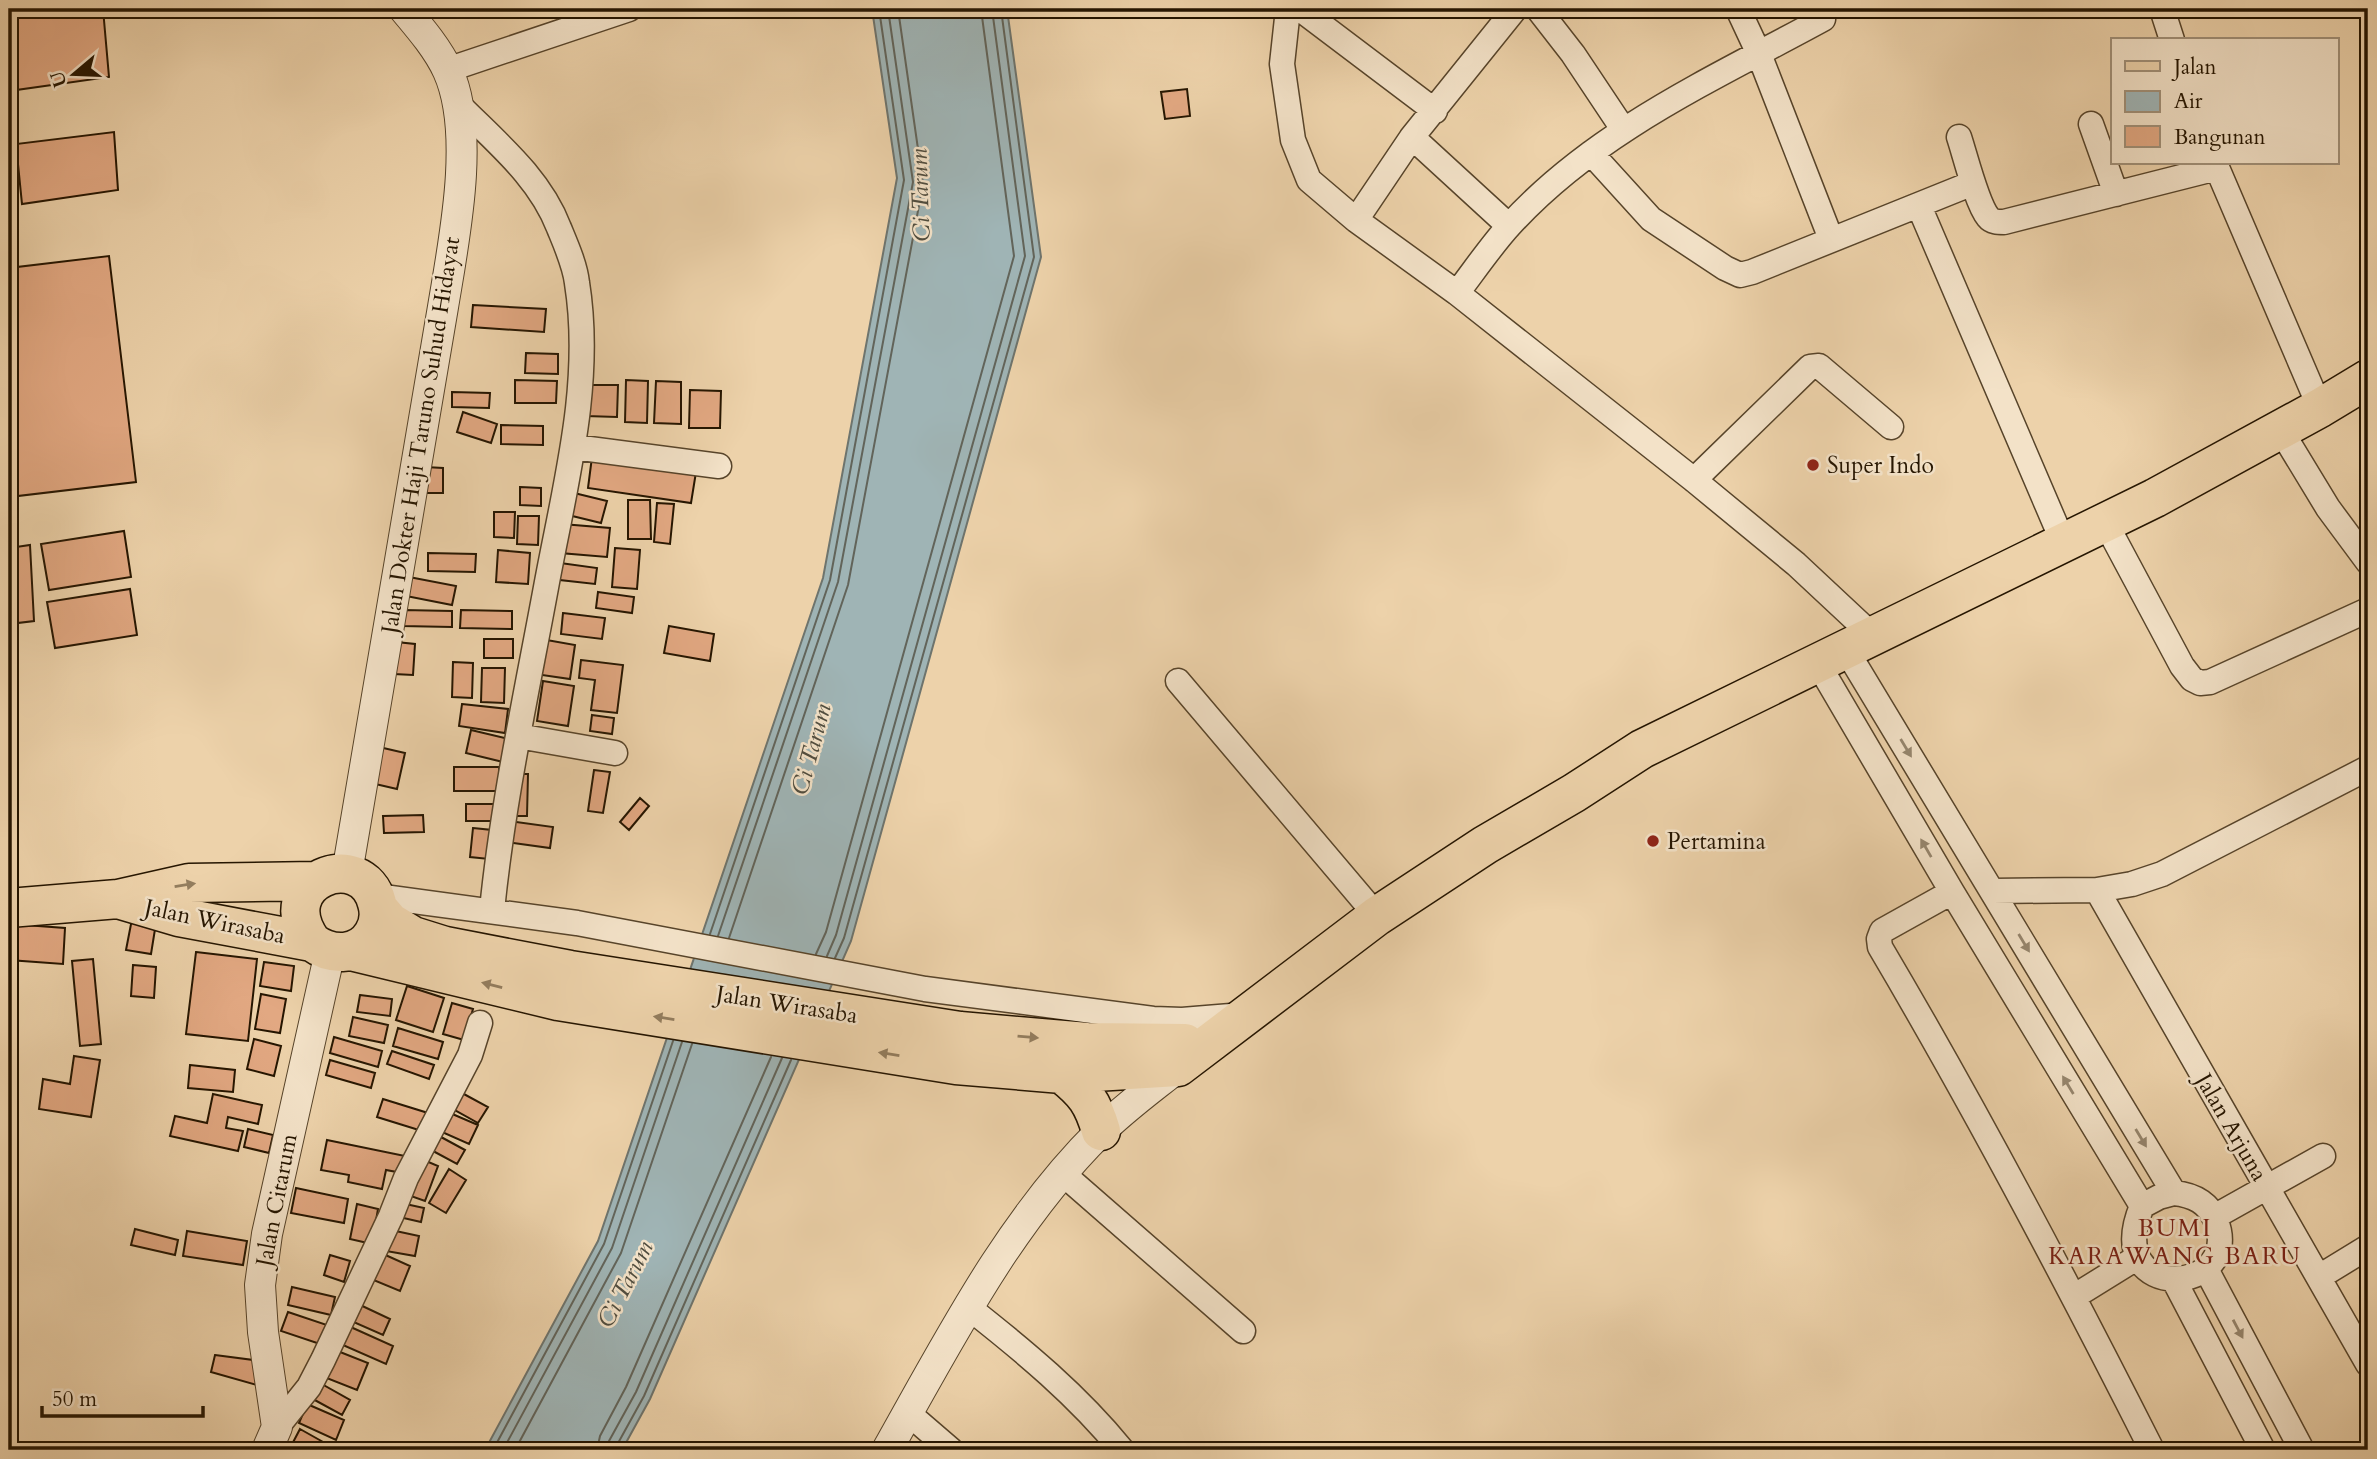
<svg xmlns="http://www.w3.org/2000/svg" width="2377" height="1459" font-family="Cardo,serif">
<rect width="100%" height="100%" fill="#edd2aa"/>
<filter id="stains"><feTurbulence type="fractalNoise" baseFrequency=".00286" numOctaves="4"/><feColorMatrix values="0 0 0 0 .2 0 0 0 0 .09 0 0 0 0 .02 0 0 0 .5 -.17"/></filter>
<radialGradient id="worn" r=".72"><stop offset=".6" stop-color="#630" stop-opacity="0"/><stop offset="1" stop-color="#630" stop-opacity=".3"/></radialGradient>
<path fill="#9fb4b5" stroke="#6e746d" stroke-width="2" d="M872 9H1007L1041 257 851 941 650 1399 622 1450H485L598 1241 823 578 897 178Z"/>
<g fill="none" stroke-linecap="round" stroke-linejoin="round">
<path stroke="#62645a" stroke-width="2" d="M710 934 830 580 904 180 879 9
M718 936 838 582 913 182 888 9
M729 938 848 585 923 184 898 9
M816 954 826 932 1014 256 981 9
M827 956 836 935 1025 256 992 9
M835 958 844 938 1034 257 1001 9
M493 1450 604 1244 673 1041
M503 1450 612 1248 682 1042
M515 1450 621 1253 692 1044
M597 1450 600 1436 626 1387 771 1057
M607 1450 609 1441 636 1392 782 1058
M616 1450 617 1445 644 1396 791 1060"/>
</g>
<path fill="#e2a882" stroke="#251500" stroke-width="2" d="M9 9H103L109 77 9 91Z
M1187 89 1190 116 1165 119 1161 92Z
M114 132 118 190 22 204 16 144Z
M109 256 136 482 9 497V268Z
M473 305 546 309 544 332 471 327Z
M526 353 558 354V374L525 373Z
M515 380 557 381 556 403H515Z
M626 380 648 381 647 423 625 422Z
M656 381 681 382V424L654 423Z
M586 385H618L617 417 586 416Z
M690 390 721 391 720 428H689Z
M452 392 490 393 489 408 452 407Z
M463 412 497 424 491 443 457 432Z
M501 425 543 426V445L501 444Z
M592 457 696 472 691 503 588 488Z
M425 467 443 468V493H425Z
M520 487 541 488V506L520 505Z
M570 492 607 501 601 523 564 514Z
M628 500H650L651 539H628Z
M657 503 674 504 670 544 654 542Z
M494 512H515L514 538 494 537Z
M518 516H539L538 545 517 544Z
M562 524 610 528 607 557 560 553Z
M124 531 131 577 49 590 41 544Z
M30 545 34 621 9 624V548Z
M615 548 640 550 637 589 612 587Z
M498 550 530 553 528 584 496 582Z
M428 553 476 554 475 572 428 571Z
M553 562 597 568 595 584 551 579Z
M409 577 456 586 452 605 406 596Z
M130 589 137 635 55 648 47 602Z
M598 592 634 597 632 613 596 608Z
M403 610 452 611V627L402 626Z
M461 610 512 611V629L460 628Z
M563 613 605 618 602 639 561 634Z
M669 626 714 634 710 661 664 653Z
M484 639H513V658H484Z
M541 639 575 645 570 679 535 674Z
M396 642 415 644 413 675 394 674Z
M581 660 623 665 617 713 591 710 595 680 579 678Z
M453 662 473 663 472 698 452 697Z
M482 668H505L504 703 481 702Z
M543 681 574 686 568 726 537 721Z
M462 704 508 709 505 733 459 726Z
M592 715 614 718 612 734 590 731Z
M471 730 509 739 503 762 466 753Z
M379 747 405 753 397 789 371 783Z
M454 767H499L500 791H454Z
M594 770 610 772 603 813 588 811Z
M515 774H528L527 816H515Z
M640 798 649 806 629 830 620 822Z
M466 804H495L496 821H466Z
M423 815 424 832 384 833 383 816Z
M509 821 553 827 550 848 507 842Z
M473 828 492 830 489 859 470 857Z
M132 919 156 923 151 954 126 950Z
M11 924 65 928 63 964 9 960Z
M196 952 257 959 248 1041 186 1034Z
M93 959 101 1044 80 1046 72 961Z
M264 962 294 966 291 991 260 986Z
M133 965 156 967 154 998 131 996Z
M407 986 444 998 433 1032 396 1020Z
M261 994 286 999 280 1033 255 1029Z
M360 995 392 999 390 1016 357 1012Z
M452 1003 473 1009 464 1040 443 1034Z
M353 1017 388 1025 384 1043 349 1036Z
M398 1028 443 1042 438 1059 393 1046Z
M334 1037 382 1051 378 1067 330 1053Z
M254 1039 281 1046 274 1076 247 1069Z
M392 1051 434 1065 429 1079 387 1064Z
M74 1056 100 1060 91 1117 39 1109 43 1079 70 1084Z
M330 1060 375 1073 371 1088 326 1075Z
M190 1065 235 1070 233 1092 188 1088Z
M462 1093 488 1107 478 1123 453 1109Z
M213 1094 262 1105 258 1124 228 1117 226 1128 243 1131 238 1151 170 1136 175 1116 207 1123Z
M383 1099 428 1113 422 1131 377 1117Z
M450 1113 478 1125 469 1144 442 1132Z
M248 1129 273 1135 269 1153 244 1147Z
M441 1137 465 1150 457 1164 433 1151Z
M327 1140 405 1156 402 1173 386 1170 382 1189 348 1182 349 1175 321 1170Z
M419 1158 438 1166 425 1201 405 1194Z
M449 1169 466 1180 446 1213 429 1203Z
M296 1188 348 1199 344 1223 291 1213Z
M401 1203 424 1208 421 1222 399 1217Z
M357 1204 378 1209 372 1244 350 1239Z
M135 1229 178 1240 175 1255 131 1245Z
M391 1230 419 1236 415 1256 386 1251Z
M187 1231 247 1241 243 1265 183 1256Z
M381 1253 410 1266 400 1291 371 1279Z
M330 1255 350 1261 344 1282 324 1275Z
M292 1287 335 1297 331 1315 288 1305Z
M356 1303 390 1319 383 1335 349 1320Z
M288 1312 327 1325 320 1344 281 1331Z
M344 1324 393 1346 386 1364 336 1342Z
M335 1350 368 1363 357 1390 324 1377Z
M215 1355 253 1360 257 1385 211 1372Z
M320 1383 350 1400 342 1415 311 1398Z
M307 1404 344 1420 336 1440 299 1423Z
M300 1429 332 1447 330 1450H289Z"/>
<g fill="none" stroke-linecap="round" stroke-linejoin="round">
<g stroke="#57442a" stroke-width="27">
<path id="minor" d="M1288 9 1282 64 1293 140 1309 180 1356 220 1457 293 1694 480 1796 564 1872 635
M1300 9 1435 111
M1538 9 1573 54 1623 129
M1738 9 1759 54 1831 239
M2162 9 2172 40
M447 70 629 9
M460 106C497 143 540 178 559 228 566 245 575 265 577 283 593 383 565 485 547 582 527 691 503 800 492 910
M2091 124 2116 194
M1412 137 1509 226
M1959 137C1965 155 1977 204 1988 217 1992 222 1998 222 2004 222L2217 168
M1591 153 1651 219 1725 268 1740 275 1752 272 1973 183
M2215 163 2320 408
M1919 206 2063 542
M1356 220 1412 137 1515 9
M1457 293C1474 271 1490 247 1509 226 1594 132 1713 79 1823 19
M2280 429 2328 508 2368 562
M574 447 719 466
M1694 480 1810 367 1819 366 1891 427
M2105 522 2182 666 2192 679 2200 683 2210 682 2368 610
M1845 648 2174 1193
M1817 662 1952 892 2142 1206
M1178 681 1377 916
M518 736 615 753
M2097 890 2368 1364
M1993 891 2097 890 2132 884 2162 874 2368 768
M1952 892 1882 931 1879 939 1880 947C1977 1111 2066 1280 2152 1450
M376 896 577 923 925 989 1153 1019 1182 1020 1243 1015
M1062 1173 1243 1331
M2174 1193C2193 1195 2208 1202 2216 1221 2245 1295 2100 1306 2142 1206L2159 1197Z
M2214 1217 2323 1156
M2206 1269 2302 1450
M2319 1277 2368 1247
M2174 1280 2263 1450
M2075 1296 2138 1257
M968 1307C1024 1351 1077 1395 1122 1450
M908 1413 951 1450
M277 1427 309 1387 323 1360 391 1216 406 1178 470 1055 480 1023"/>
</g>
<g stroke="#57442a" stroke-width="32">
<path id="tertiary" d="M347 873 443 307C454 240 476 133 448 71 438 49 420 28 404 9
M267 1450 277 1427 263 1332 260 1285 267 1234 330 952
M887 1450C949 1340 1009 1222 1100 1132 1124 1108 1152 1088 1178 1067"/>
</g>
<g stroke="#251500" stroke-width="41">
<path id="primary" d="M118 899 179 917 312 942C331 956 359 957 373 934 379 924 380 913 377 903 362 845 268 881 312 942
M9 908 118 899 189 883 315 881
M379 909 390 922 413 936 445 946 570 970 960 1031 1087 1042 1185 1043
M351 951 558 1001 956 1065 1062 1074 1178 1067 1377 916 1485 845 1574 793 1642 749 2155 498 2320 408 2368 379
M1062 1074C1085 1092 1093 1103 1101 1131"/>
</g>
<use href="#minor" stroke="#f3e2c8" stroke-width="24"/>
<use href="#tertiary" stroke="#f3e2c8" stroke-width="30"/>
<use href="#primary" stroke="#edd2aa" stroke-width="38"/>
</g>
<defs><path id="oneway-solid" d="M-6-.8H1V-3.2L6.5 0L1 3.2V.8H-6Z" transform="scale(1.75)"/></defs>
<g fill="#96866e">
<use href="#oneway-solid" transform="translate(1906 748) rotate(59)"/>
<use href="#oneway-solid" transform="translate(1926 848) rotate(-120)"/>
<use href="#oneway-solid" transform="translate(2024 943) rotate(59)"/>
<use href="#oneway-solid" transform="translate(2068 1085) rotate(-121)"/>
<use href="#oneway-solid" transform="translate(2141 1138) rotate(59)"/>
<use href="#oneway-solid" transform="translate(2238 1329) rotate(62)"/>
</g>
<g fill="#937d5e">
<use href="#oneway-solid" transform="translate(185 885) rotate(-9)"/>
<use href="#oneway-solid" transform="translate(492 985) rotate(-166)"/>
<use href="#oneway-solid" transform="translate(664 1018) rotate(-171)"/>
<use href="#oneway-solid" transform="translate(1028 1037) rotate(5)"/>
<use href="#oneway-solid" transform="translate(889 1054) rotate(-171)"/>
</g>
<g fill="#8f2418" stroke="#f3e2c8" stroke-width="2.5">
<circle cx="1813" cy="465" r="7"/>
<circle cx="1653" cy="841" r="7"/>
</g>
<g text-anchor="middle" stroke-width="5" stroke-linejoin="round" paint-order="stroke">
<g font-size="23" fill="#251500" stroke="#f3e2c8">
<text transform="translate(420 435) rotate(-81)" y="8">Jalan Dokter Haji Taruno Suhud Hidayat</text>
<text transform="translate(215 921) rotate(12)" y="8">Jalan Wirasaba</text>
<text transform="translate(787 1004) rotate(9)" y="8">Jalan Wirasaba</text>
<text transform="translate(2232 1127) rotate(60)" y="8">Jalan Arjuna</text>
<text transform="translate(276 1200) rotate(-79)" y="8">Jalan Citarum</text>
</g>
<g font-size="23" fill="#251500" stroke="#f3e2c8" text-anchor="start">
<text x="1827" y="473">Super Indo</text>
<text x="1667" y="849">Pertamina</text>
</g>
<g font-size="24" font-style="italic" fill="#504d3f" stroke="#f3e2c8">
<text transform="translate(920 195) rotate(-92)" y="8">Ci Tarum</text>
<text transform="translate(811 749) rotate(-75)" y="8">Ci Tarum</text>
<text transform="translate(625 1284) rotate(-63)" y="8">Ci Tarum</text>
</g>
<g font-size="24" letter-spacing="2" fill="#7a1f14" stroke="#f3e2c8">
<text x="2175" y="1236">BUMI<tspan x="2175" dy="28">KARAWANG BARU</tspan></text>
</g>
</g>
<rect width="2377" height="1459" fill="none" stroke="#edd2aa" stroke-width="35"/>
<rect x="10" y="10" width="2356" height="1438" fill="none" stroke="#251500" stroke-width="3.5"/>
<rect x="18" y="18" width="2342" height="1424" fill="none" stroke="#251500" stroke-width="2"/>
<rect x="2111" y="38" width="228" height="126" fill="#f3e2c8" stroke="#a19078" stroke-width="2"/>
<rect x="2125" y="61" width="35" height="10" fill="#edd2aa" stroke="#a19078" stroke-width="2"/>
<text x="2174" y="74" font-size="21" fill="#251500">Jalan</text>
<rect x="2125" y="91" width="35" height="21" fill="#9fb4b5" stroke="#a19078" stroke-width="2"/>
<text x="2174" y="108" font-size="21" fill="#251500">Air</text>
<rect x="2125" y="126" width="35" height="21" fill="#e2a882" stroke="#a19078" stroke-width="2"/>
<text x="2174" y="144" font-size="21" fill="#251500">Bangunan</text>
<g transform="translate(74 74) rotate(251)" stroke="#f3e2c8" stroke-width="5" paint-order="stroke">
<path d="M0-5L12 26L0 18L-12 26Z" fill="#251500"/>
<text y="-10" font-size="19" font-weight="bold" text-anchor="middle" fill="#251500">U</text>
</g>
<path d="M42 1406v10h161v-10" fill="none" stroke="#251500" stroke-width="3.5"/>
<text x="52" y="1406" font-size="21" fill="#251500" stroke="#f3e2c8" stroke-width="5" paint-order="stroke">50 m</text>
<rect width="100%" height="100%" filter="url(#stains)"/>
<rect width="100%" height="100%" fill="url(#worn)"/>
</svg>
